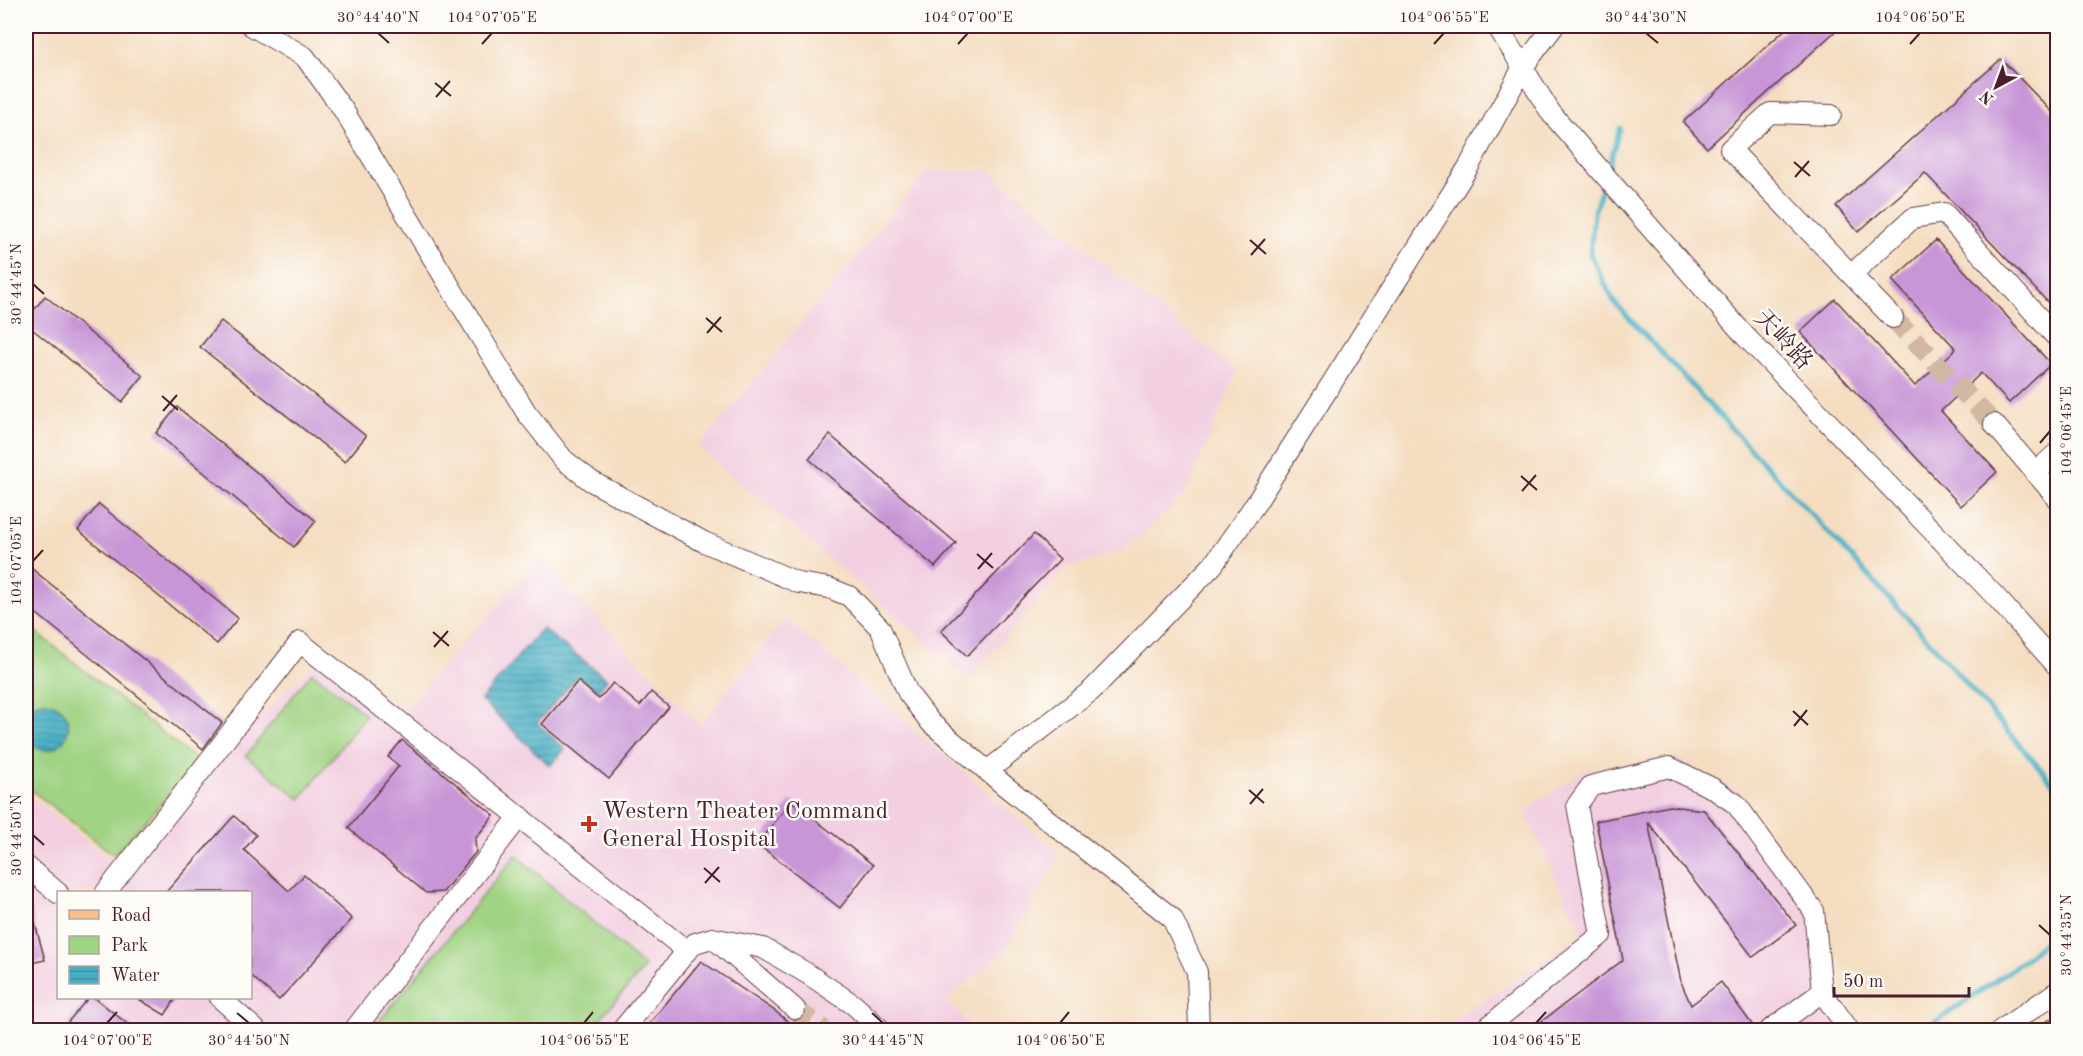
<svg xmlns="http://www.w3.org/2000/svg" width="2083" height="1056" font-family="'Old Standard TT','Noto Serif SC',serif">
<defs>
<pattern id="water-rules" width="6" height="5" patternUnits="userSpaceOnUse" patternTransform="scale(1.5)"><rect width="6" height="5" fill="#46afc5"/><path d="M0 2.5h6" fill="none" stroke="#3c8ea0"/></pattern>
</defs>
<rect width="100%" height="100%" fill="#fdfcf7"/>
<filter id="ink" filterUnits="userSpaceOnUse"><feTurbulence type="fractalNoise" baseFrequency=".0167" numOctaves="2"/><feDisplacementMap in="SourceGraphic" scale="12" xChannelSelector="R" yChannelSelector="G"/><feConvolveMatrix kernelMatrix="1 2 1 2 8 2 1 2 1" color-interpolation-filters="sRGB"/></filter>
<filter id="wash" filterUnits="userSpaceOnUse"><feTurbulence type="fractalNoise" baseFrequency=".008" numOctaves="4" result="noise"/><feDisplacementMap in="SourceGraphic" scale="24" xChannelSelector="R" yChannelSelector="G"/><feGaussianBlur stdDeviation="1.35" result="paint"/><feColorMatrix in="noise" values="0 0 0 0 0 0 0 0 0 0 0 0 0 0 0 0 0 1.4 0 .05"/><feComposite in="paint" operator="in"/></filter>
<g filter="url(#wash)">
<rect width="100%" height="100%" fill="#f4ddc0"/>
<path fill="#f2cfe1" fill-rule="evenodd" d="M988 170 1237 372 1184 495 1123 551 1068 567 968 679 699 447 926 172Z
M539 558 700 726 785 618 1060 855 1002 955 945 1000 975 1030H26V793L115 863 324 653 402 712ZM58 892H250V998H58Z
M1675 758 1737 790 1822 910 1834 996 1860 1030H1438L1583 936 1525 812 1585 770Z"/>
<path fill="#a0d383" stroke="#757957" stroke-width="1.5" d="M26 624 199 762 114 855 26 786Z
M312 672 366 715 300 799 246 756Z
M516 855 645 967 590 1030H372Z"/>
<path fill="url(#water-rules)" stroke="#486778" stroke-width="1.5" d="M542 628 607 679 598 691 578 676 537 723 565 749 550 766 481 700Z
M43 702C93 707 60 775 26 740V712L35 704Z"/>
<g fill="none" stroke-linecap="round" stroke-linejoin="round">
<path stroke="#46afc5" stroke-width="5" d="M1607 172 1620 128
M1604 181 1594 213 1590 254 1614 302 1930 642 2058 789
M1924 1030 2019 964 2047 940 2058 920"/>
</g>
<g id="blocks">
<path fill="#c896d7" d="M1789 26H1841L1707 148 1683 122Z
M2001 59 2058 118V313L1925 173 1858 232 1836 206Z
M1936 240 2051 364 2009 403 1981 373 1941 411 1997 472 1961 506 1800 332 1835 299 1915 386 1956 349 1892 280Z
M45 296 143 376 122 402 26 324V320Z
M221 321 366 436 345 462 200 347Z
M177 407 316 521 294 547 156 433Z
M830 435 956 543 935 567 809 459Z
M99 504 238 618 217 644 78 530Z
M1034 534 1060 559 967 656 941 631Z
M26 564 222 723 203 749 26 605Z
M578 681 599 699 613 683 640 706 651 692 669 707 609 779 542 724Z
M402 740 494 815 475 839 476 852 443 892 426 893 348 828 399 766 388 757Z
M791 801 873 865 840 908 758 844Z
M1670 806 1704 810 1796 925 1753 957 1648 822 1681 982 1691 1005 1721 982 1756 1030H1530L1623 960 1596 821Z
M234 816 256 835 244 850 289 891 304 875 352 919 279 1000 250 975V892H166Z
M30 905 45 960 26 964V906Z
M701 961 775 1011 799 1030H644Z
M88 998H95L135 1030H77L67 1023Z
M137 998H176L165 1015Z"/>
</g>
</g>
<g filter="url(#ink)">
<use href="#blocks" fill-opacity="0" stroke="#643c41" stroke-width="1.5"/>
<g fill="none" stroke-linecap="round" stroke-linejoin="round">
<path stroke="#d2b7a2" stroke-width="20" stroke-dasharray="20 10" stroke-linecap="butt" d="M1893 318 1994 424
M795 1009 824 1030"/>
<g stroke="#643c41" stroke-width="22">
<path id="minor" d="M252 26 305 57 342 108 526 412 564 460 591 481 704 542 799 583 829 588 849 596 880 628 908 693 931 723 1005 786 1172 918 1197 972 1199 1030
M1497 26 1551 113 1627 201 1746 337 1995 596 2058 667
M1831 115 1770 113 1730 149 1893 318
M1852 274 1913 218 1944 213 2058 339
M1994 424 2058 499
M2035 473 2058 452
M987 771 1091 691 1213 565 1256 503 1469 166 1523 67 1554 26
M26 866 58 893
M106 892 215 753 300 642 687 951 695 943 712 938 763 948 808 974 854 1005 881 1030
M713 938 795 1009
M220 998 256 1030
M354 1030 520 816
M622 1030 687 951
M1484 1030 1601 935 1577 805 1591 786 1669 767 1712 788 1736 804 1814 911 1822 992 1849 1030
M1770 1030 1822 992
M2001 1030 2058 991"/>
</g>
<g stroke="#643c41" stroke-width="26">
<path id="major" d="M2056 1030 2058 1029"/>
</g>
<use href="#minor" stroke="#fff" stroke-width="20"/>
<use href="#major" stroke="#f7be87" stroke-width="24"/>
</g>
</g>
<path fill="none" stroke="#4a1f2b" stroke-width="2" d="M378 33 389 43M1646 33 1658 43M482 44 492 33M958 44 968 33M1434 44 1444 33M1910 44 1920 33M435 83 451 96M436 97 450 81M1794 162 1810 176M1795 177 1809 161M1250 240 1266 254M1251 255 1265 239M33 284 44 294M706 318 722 332M707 333 721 317M162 396 178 410M163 411 177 395M2040 443 2050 431M1521 476 1537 490M1522 491 1536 475M977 554 993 568M33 561 43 550M978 569 992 553M433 632 449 646M434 647 448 631M1793 711 1808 725M1794 726 1807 710M1249 790 1264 803M1250 804 1263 789M33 835 44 845M704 868 720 882M705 883 719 867M2039 925 2050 935M237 1013 249 1023M872 1013 883 1023M107 1023 117 1012M584 1023 593 1012M1060 1023 1069 1012M1536 1023 1546 1012"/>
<path fill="#c8321e" stroke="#fdfcf7" stroke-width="2" d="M586 815h6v6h6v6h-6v6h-6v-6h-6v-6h6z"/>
<g text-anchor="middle" stroke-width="5" stroke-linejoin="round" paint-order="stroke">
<g font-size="24" fill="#4a1f2b" stroke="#fdfcf7">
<text transform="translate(1784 339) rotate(47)" y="8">天岭路</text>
</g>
<g font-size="24" fill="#4a1f2b" stroke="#fdfcf7" text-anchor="start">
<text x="602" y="818">Western Theater Command<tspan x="602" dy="28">General Hospital</tspan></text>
</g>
</g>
<rect width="2083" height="1056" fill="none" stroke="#fdfcf7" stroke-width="66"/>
<rect x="57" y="891" width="195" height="108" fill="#fdfcf7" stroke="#b5a4a5" stroke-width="1.5"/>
<rect x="69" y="910" width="30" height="9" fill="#f7be87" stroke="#b5a4a5" stroke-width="1.5"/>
<text x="111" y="921" font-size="18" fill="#4a1f2b">Road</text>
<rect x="69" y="936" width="30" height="18" fill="#a0d383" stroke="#b5a4a5" stroke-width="1.5"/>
<text x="111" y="951" font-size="18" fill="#4a1f2b">Park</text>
<rect x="69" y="966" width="30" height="18" fill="url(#water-rules)" stroke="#b5a4a5" stroke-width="1.5"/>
<text x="111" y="981" font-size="18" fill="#4a1f2b">Water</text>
<g transform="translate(1996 87) rotate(221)" stroke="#fdfcf7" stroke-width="4.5" paint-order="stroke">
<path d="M0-4.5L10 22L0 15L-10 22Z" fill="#4a1f2b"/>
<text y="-9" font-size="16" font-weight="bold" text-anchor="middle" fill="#4a1f2b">N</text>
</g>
<path d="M1834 987v9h135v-9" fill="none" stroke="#4a1f2b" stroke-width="3"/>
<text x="1843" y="987" font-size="18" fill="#4a1f2b" stroke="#fdfcf7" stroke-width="4.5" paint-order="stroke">50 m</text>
<rect x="33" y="33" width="2017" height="990" fill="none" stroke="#4a1f2b" stroke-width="2"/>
<g font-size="15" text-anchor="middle" fill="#4a1f2b">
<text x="378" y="22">30°44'40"N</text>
<text x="492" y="22">104°07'05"E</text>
<text x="968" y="22">104°07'00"E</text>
<text x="1444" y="22">104°06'55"E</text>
<text x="1646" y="22">30°44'30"N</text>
<text x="1920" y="22">104°06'50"E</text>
<text transform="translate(16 284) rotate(-90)" y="5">30°44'45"N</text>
<text transform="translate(2066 431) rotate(-90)" y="5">104°06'45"E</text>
<text transform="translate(16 561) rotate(-90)" y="5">104°07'05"E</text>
<text transform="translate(16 835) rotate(-90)" y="5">30°44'50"N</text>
<text transform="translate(2066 935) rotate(-90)" y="5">30°44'35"N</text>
<text x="107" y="1045">104°07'00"E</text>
<text x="249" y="1045">30°44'50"N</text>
<text x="584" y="1045">104°06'55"E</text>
<text x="883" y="1045">30°44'45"N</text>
<text x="1060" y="1045">104°06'50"E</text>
<text x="1536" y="1045">104°06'45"E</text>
</g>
</svg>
